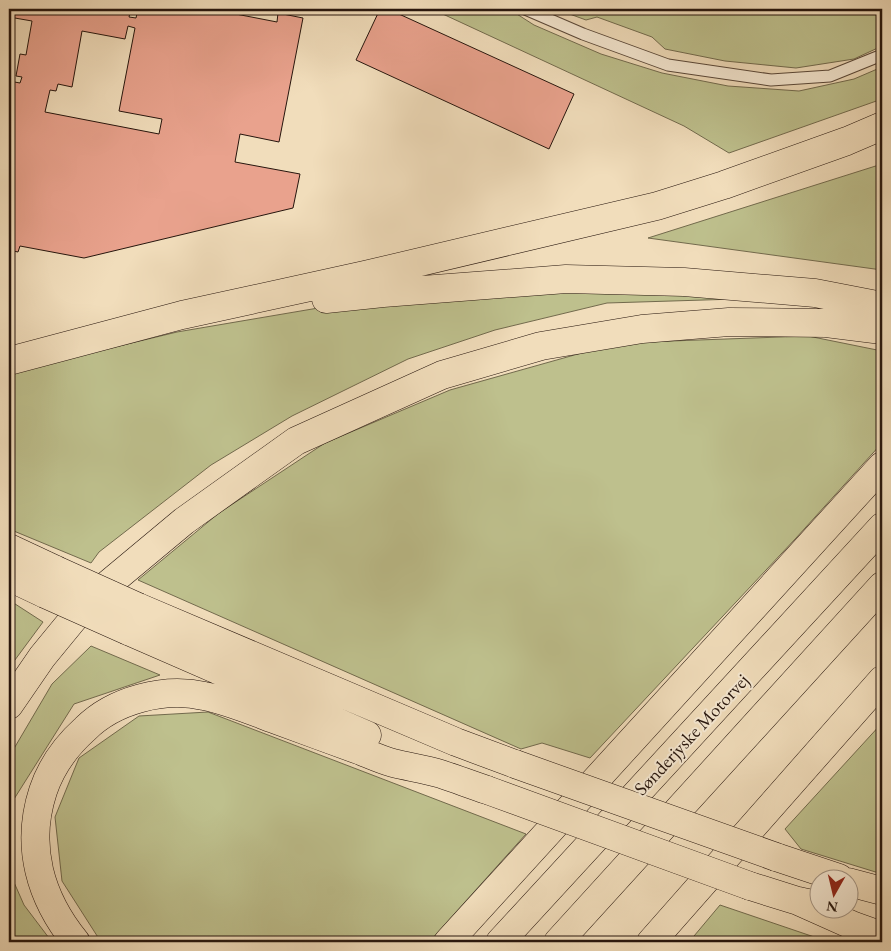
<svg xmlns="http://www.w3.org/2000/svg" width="891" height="951" font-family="'EB Garamond',serif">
<rect width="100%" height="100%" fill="#f1ddbb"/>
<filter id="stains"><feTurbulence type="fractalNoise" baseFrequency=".004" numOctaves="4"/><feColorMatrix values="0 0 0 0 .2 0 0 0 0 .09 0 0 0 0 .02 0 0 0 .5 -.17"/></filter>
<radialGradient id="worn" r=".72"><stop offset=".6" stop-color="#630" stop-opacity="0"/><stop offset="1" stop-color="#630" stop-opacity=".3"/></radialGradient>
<path fill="#bec08d" stroke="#726a4d" d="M432 9H509L534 25 601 54 662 73 728 86 799 91 854 79 882 67V99L729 153 684 126Z
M556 9H882V46L854 59 796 68 725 61 665 49 652 37 597 17 586 20Z
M882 164V270L648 238Z
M638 288 769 298 607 303 495 330 408 359 292 416 211 465 99 552 91 563 9 529V375L24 369 177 332 330 306Z
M808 336 882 351V443L796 538 590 758 542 743 521 749 138 580 219 513 325 443 450 390 617 343Z
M9 600 43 622 9 668Z
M91 646 160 675 74 704 9 807V757L52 684Z
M208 712 526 834 429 942H101L62 881 55 817 79 758 139 716Z
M882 723V874L801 849 785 829Z
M9 871 24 905 52 942H9Z
M720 905 829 942H689Z"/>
<path fill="#e9a28d" stroke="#26150d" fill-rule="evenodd" d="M9 9H131L129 17 136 18 138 9H210L277 22 278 13 303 18 279 142 240 134 235 162 300 174 293 208 84 258 20 246 18 252 9 250V81L20 83 22 77 16 76 20 54 26 55 32 21 9 17ZM128 26 135 28 119 111 162 119 159 134 45 112 50 90 56 91 58 84 72 87 82 31 125 39Z
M380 9H388L574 94 549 149 356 60Z"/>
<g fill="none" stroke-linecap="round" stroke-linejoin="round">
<g stroke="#594738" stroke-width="13">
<path id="service" d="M525 9 583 34 668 65 771 80 830 76 882 55"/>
</g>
<g stroke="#26150d" stroke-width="29">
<path id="motorway" d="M326 299 383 293 566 279 684 282 815 293 882 306
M9 361 182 315 365 275 657 206 724 185 847 141 882 126
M9 548 56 570
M9 577 45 594
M138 607 456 742 515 764
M128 631 367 735
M9 705 42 657 88 601 184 521 296 441 442 375 541 346 642 329 729 322 826 323 882 330
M776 857 839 878
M848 882 882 891
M750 886 798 901 817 905
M798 901 854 926 882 936
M76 942C40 898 25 846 43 791 51 767 66 746 85 729 114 700 164 687 204 696 229 701 252 711 276 720 304 730 333 741 361 751 371 755 382 760 393 763 409 767 425 769 441 774 456 779 472 785 487 790
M448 942 882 466
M500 942 882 527
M558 942 882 586
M651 942 882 680"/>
</g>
<use href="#service" stroke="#f6e9d3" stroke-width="11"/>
<use href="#motorway" stroke="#f1ddbb" stroke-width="28"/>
<g stroke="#26150d" stroke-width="29" stroke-linecap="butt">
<path id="motorway-bridge" d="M56 570 138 607
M45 594 128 631
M515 764 776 857
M487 790 750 886"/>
</g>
<use href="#motorway-bridge" stroke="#f1ddbb" stroke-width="28"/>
</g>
<g text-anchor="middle" stroke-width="4" stroke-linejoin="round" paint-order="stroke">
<g font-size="19" fill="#26150d" stroke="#f6e9d3">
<text transform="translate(691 734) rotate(-47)" y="7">Sønderjyske Motorvej</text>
</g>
</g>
<rect width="891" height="951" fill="none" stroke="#f1ddbb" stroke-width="30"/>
<rect x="10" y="10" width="871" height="931" fill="none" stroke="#26150d" stroke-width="2.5"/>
<rect x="15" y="15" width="861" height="921" fill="none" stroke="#26150d"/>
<g transform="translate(834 894) rotate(188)"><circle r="24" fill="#f6e9d3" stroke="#a39484"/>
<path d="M0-4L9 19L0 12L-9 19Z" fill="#8f2418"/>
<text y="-8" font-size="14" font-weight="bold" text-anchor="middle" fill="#26150d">N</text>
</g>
<rect width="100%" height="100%" filter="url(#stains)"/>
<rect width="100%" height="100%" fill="url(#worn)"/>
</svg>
